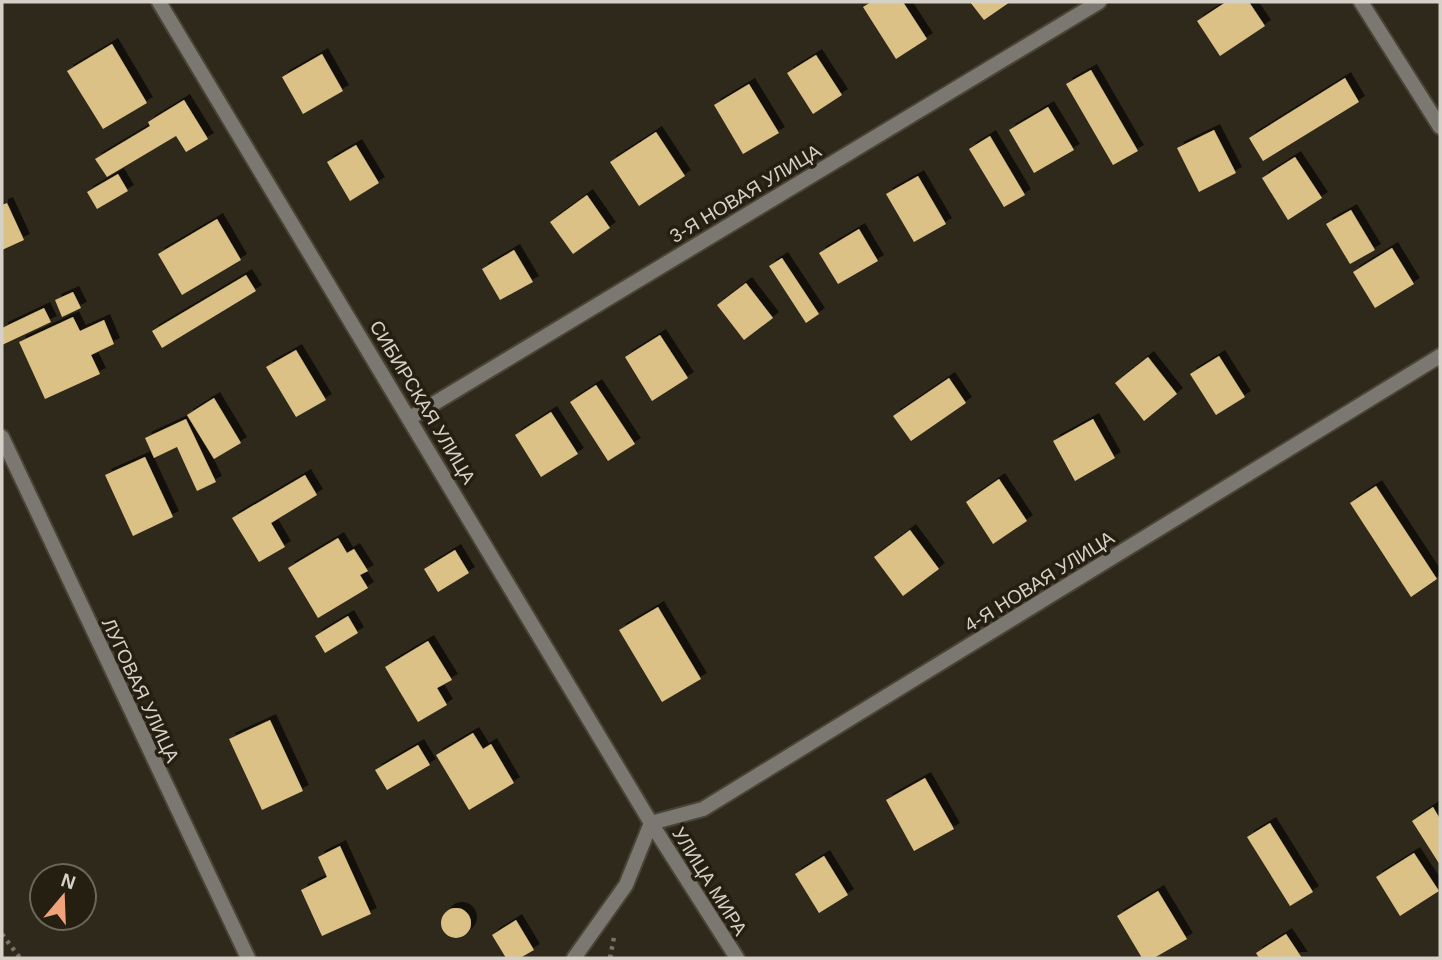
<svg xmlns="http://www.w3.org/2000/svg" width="1442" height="960" font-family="Helvetica,sans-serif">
<defs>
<filter id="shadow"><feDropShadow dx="6" dy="-6" stdDeviation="0" flood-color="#0009"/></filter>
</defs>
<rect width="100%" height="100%" fill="#2f291b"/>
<path fill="#dbc186" filter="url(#shadow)" d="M871 2H903L927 39 896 59 863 7Z
M970 2H1010L984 20Z
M1226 2H1249L1265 26 1220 56 1197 21Z
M112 44 147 103 103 129 67 71Z
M322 54 343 91 303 114 282 77Z
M816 55 842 95 813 114 787 73Z
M1091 70 1138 151 1113 165 1066 84Z
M1345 78 1359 102 1263 161 1249 138Z
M749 84 779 133 743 154 714 105Z
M184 100 208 139 186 152 176 136 107 177 95 159 150 126 148 122Z
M1048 107 1074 150 1034 173 1009 130Z
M1214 130 1236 173 1199 192 1177 148Z
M656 132 685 176 639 206 610 162Z
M990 136 1025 195 1004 207 969 149Z
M356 145 379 183 350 201 327 162Z
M1295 157 1322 198 1288 220 1262 178Z
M118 174 128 191 97 209 87 192Z
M918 176 946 224 914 242 886 194Z
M587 195 610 228 573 254 550 222Z
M7 203 24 240 2 250V205Z
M1351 210 1375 250 1350 264 1326 224Z
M217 219 241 260 182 295 158 254Z
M859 229 878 261 838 284 819 253Z
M1392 248 1414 284 1375 308 1353 272Z
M514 250 533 282 500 300 482 269Z
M782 258 819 314 806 323 769 266Z
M246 275 256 291 162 348 152 331Z
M746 283 773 318 744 340 717 305Z
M73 292 81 308 62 317 55 300Z
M44 308 51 322 2 345V328Z
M73 317 80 331 104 320 114 344 91 355 100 374 45 399 19 342Z
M660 335 688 378 652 401 625 357Z
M296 350 326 400 296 417 266 367Z
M1219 356 1245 397 1216 415 1190 374Z
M1148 357 1177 394 1144 421 1115 383Z
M949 378 966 403 911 441 893 416Z
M596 385 635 444 608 461 570 402Z
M214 398 241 443 214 459 187 415Z
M551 412 578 454 541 477 515 435Z
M186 419 216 482 197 491 177 447 154 458 145 438Z
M1093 419 1115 458 1075 481 1053 441Z
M145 457 173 517 133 536 105 475Z
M305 475 317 495 271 523 285 547 259 562 232 518Z
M999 479 1027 521 993 544 966 502Z
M1376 486 1437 579 1411 597 1350 503Z
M910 530 939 569 903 596 874 557Z
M338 538 347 553 354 549 368 571 360 575 368 588 318 618 288 568Z
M455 550 469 573 438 592 424 569Z
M658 607 701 679 662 702 619 630Z
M348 616 358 633 325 653 315 636Z
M428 641 452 680 437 688 447 705 418 722 385 667Z
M270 720 303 791 262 810 229 739Z
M473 733 483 749 491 744 514 783 469 810 436 755Z
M418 745 430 765 387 790 375 770Z
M925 778 954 829 914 851 886 800Z
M1433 807 1440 819V865L1412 821Z
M1270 823 1313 892 1290 906 1247 837Z
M340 846 371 914 322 936 301 890 327 877 318 857Z
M1414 853 1439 891 1400 916 1376 877Z
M824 856 848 895 819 913 795 874Z
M1158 891 1187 939 1154 958H1142L1117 916Z
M441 923a15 15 0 1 1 30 0a15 15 0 1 1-30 0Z
M516 920 534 950 520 958H506L492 935Z
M1286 934 1302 958H1259L1256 953Z"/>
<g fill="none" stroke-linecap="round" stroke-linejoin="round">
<g stroke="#4a4437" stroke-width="18">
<path id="street" d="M159 2 651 823 737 958
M1361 2 1440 127
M410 418 1099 2
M2 437 248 958
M651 823 703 809 1440 356
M574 958 626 885 651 823"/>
</g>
<path stroke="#787367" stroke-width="4.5" stroke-dasharray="3.5 5" stroke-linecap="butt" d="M2 934 20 958
M610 958 614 937"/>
<use href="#street" stroke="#7b7871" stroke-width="14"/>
</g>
<g text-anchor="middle" stroke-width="7" stroke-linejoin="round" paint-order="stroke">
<g font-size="19" fill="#d5d1c8" stroke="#251f11">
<text transform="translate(745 193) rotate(-31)" y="7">3-Я НОВАЯ УЛИЦА</text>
<text transform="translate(423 402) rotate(59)" y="7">СИБИРСКАЯ УЛИЦА</text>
<text transform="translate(1039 581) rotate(-32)" y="7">4-Я НОВАЯ УЛИЦА</text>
<text transform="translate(141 690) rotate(65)" y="7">ЛУГОВАЯ УЛИЦА</text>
<text transform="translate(710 881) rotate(58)" y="7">УЛИЦА МИРА</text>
</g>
</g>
<rect width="1442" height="960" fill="none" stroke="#d5d1c8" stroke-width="7"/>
<g transform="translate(63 897) rotate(19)"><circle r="33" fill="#251f11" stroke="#6b665a" stroke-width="2"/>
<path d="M0-5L12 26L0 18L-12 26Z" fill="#f0a27a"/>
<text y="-10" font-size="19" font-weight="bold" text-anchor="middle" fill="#d5d1c8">N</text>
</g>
</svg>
